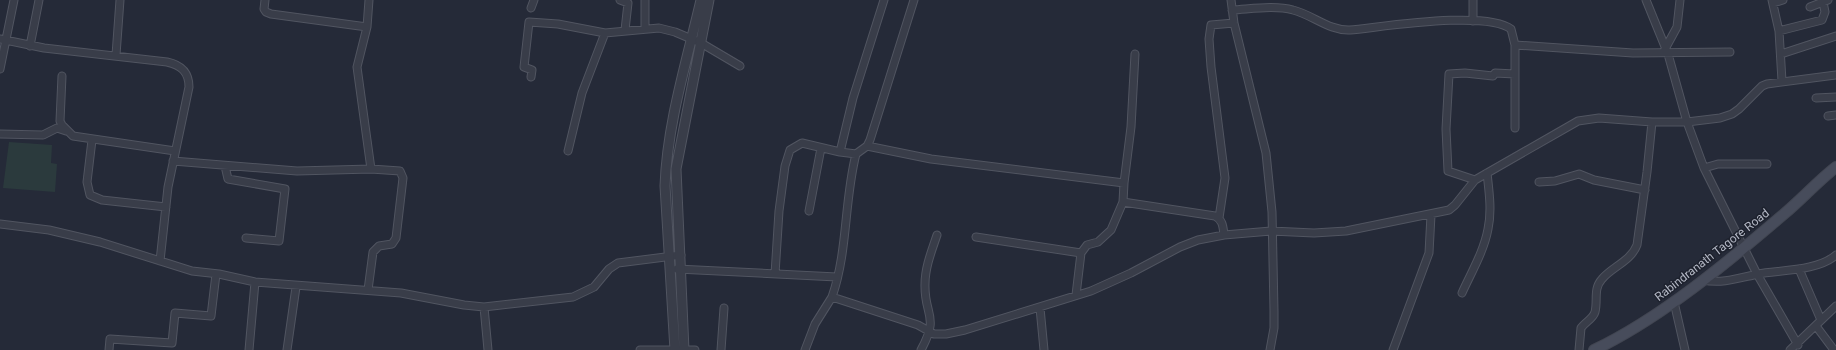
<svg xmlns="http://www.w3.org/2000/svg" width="1836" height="350" font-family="Roboto,sans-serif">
<rect width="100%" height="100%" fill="#252a38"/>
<path fill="#2b3a3d" d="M9 142 52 145 51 163 57 164 55 192 3 188Z"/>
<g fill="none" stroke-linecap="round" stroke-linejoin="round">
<g stroke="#515561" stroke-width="9">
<path id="minor" d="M265 0 264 9 266 12 271 14 367 27
M369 0 367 27 357 67 371 169
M620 0 628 3 625 30
M1231 0 1234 23 1266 153 1272 212 1274 311V328L1270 350
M1646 0 1668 54 1687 122 1704 168 1757 274 1798 345
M1772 0 1779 31 1782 81
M1773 3 1783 0
M1810 7 1828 0
M531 8 534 0
M1232 10C1251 9 1275 5 1293 10 1313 15 1329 31 1350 30 1383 27 1486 10 1511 29L1515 45 1633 53 1730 52
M1473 21V0
M645 28V0
M1779 31 1822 20 1825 12 1823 2
M0 39 44 48 167 62C181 65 189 72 189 87L168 187 160 261
M1515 45V128
M30 46 39 0
M1665 49 1677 27 1680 0
M1781 54 1836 36
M116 55 120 0
M0 69 14 0
M62 76 60 121 62 125 73 136 175 151
M531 77 532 70 524 67 529 22 558 24 605 33 659 28 675 32 701 43 740 66
M1816 98 1836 97
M1828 116 1836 115
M0 134 43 135 57 128 66 131
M92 140 87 182 90 195 102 200 166 207
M867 146 931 159 1124 183 1123 202 1215 216C1223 220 1223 227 1224 235
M568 151 582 93 605 33
M856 154 840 152 853 98 884 0
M173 161 297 171 371 169 400 171 403 178 396 238 392 244 379 246 373 252 368 290
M225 166 228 179 285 189 279 241 246 238
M1704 168 1718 164H1767
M1475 180 1448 171 1446 129 1449 74 1465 73 1493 76 1495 73 1515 74
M1539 182 1555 181 1579 174 1594 180 1645 190
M1124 183 1131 127 1135 54
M809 211 821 148
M1219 218 1225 178 1211 67 1209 39 1211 25 1234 23
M0 224 49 230 100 242 192 271 219 274 255 282 401 293 464 305 484 307 573 297 594 287 609 269 618 263 681 255
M976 237 1081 253
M677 269 837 277
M1799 269 1821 320
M775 274 779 211 785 166 790 150 802 143 840 152
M1703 280C1722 284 1739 278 1758 274 1781 270 1818 271 1836 255
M1462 293C1471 273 1484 251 1488 229 1492 211 1489 191 1487 173
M1076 295 1081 253 1087 245 1098 242 1111 230 1123 202
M832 297C848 251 844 201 856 154L867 146 870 140 914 0
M1674 302 1685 350
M484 307 488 350
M1040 308 1044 350
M1816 326 1834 350
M109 350 110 339 172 343 175 313 211 316 216 274
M249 350 255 282
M287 350 296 287
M640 350H695
M721 350 724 308
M805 350 815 324 832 297 918 325 934 334H946L965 330 1091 291 1131 273 1180 247 1198 240 1224 235 1271 231 1314 233 1346 231 1449 210 1455 205 1475 180 1578 121 1599 118 1652 122H1687L1720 118 1732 114 1739 109 1762 86 1767 84 1836 75
M921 350C940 315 924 316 925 284 925 267 932 250 937 235
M1393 350 1429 253 1431 215
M1579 350 1581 328C1585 322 1593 319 1595 312 1598 300 1593 289 1602 279 1612 267 1631 261 1637 245L1647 172 1652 122
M1790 350 1836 306"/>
</g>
<g stroke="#515561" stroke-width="11">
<path id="tertiary" d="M675 350 665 186C667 124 687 60 701 0
M684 350 676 169 709 0"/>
</g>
<g stroke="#424652" stroke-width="12">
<path id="secondary" d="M1594 350C1661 318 1728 262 1784 214 1802 199 1818 181 1836 167"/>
</g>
<use href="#minor" stroke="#393d49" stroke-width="7"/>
<use href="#tertiary" stroke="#393d49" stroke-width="9"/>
<use href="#secondary" stroke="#474c5b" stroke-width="10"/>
</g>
<g text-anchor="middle" stroke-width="3" stroke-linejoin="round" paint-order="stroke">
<g font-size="12" fill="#b4b8c5" stroke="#1e222e">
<text transform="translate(1712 255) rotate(-38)" y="4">Rabindranath Tagore Road</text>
</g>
</g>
</svg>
